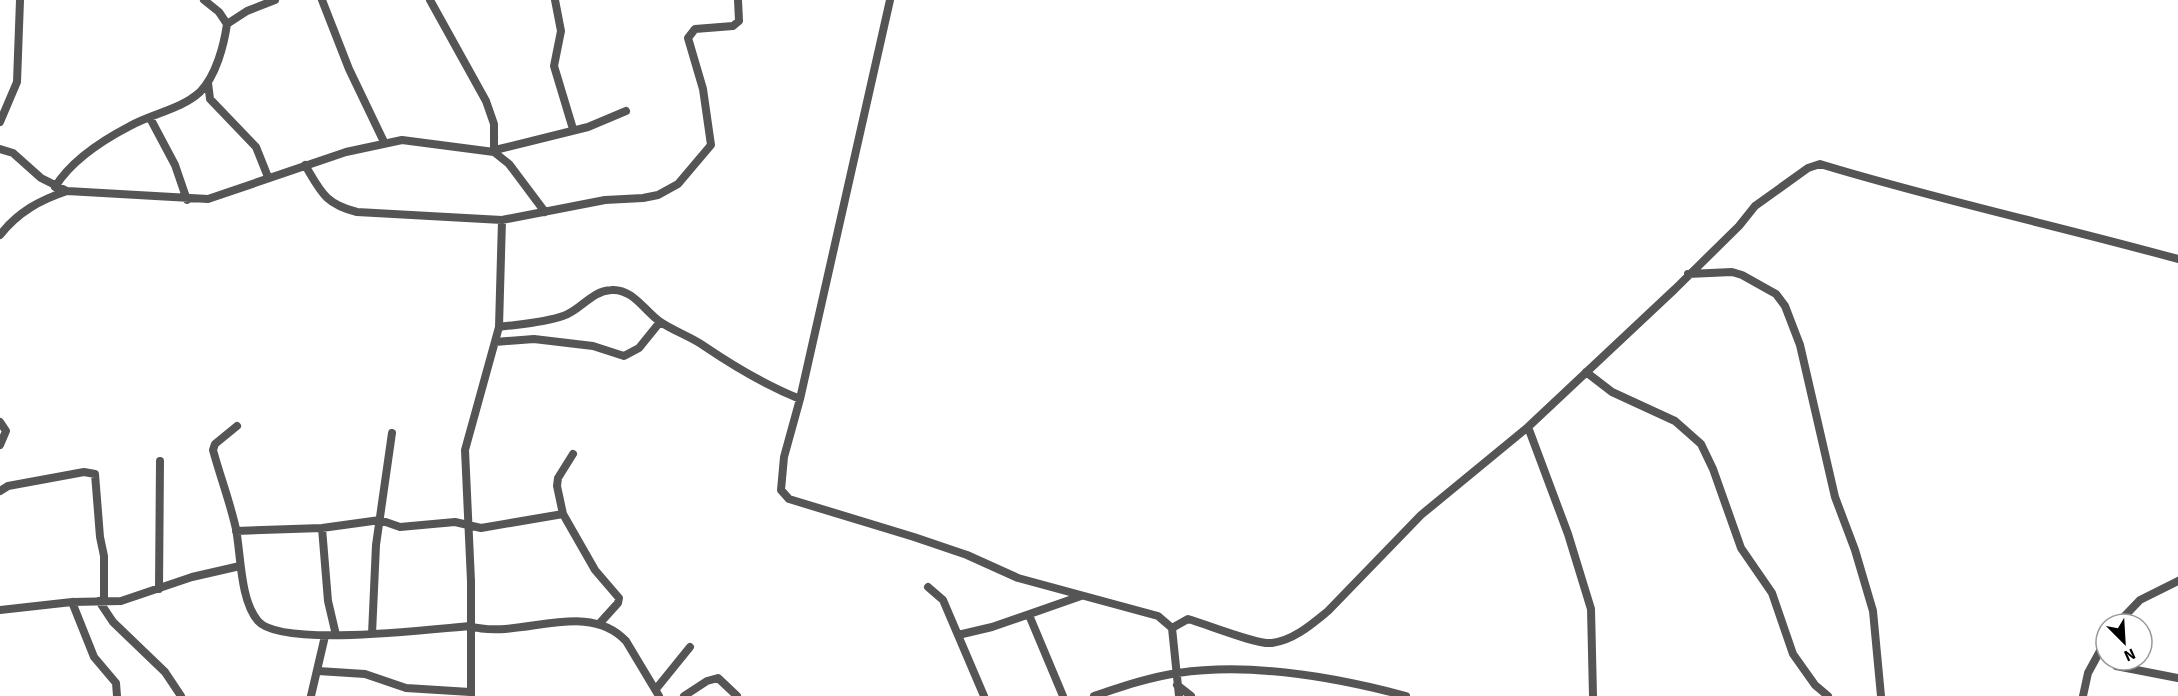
<svg xmlns="http://www.w3.org/2000/svg" width="2178" height="696" font-family="'Source Sans 3',sans-serif">
<rect width="100%" height="100%" fill="#fff"/>
<g fill="none" stroke-linecap="round" stroke-linejoin="round">
<path stroke="#555" stroke-width="8" d="M322 0 349 69 384 142
M430 0 486 101 494 124V152
M555 0 561 31 554 66 573 129
M890 0 800 399 784 457 781 490 789 499 914 537 967 555 1018 578 1158 616 1172 628 1179 696
M227 24 247 11 275 0
M208 83 210 99 256 147 268 177
M150 118 175 165 187 200
M0 122 17 82 20 0
M0 149 13 153 41 178 67 191 208 199 346 152 402 140 494 152 509 164 545 212
M495 150 588 127 626 111
M305 165C321 192 325 204 357 212L502 220 605 200 643 198 658 195 678 184 711 145 703 89 688 38 695 29 733 26 739 21 738 0
M55 187C71 161 103 140 130 126 153 113 180 110 200 92 216 76 224 45 227 24L219 12 204 0
M0 235C18 212 40 200 67 191
M1688 274 1732 272 1742 275 1776 294 1785 306 1800 345 1835 497 1855 550 1873 611 1881 696
M499 327C520 324 543 323 563 316 580 311 591 291 611 290 632 288 644 310 659 321 673 331 690 336 704 346 735 367 765 385 800 399
M495 342 534 339 593 346 624 356 639 348 660 322
M1586 372 1612 392 1675 421 1701 444 1713 469 1741 548 1772 593 1793 654 1815 685 1828 696
M0 422 6 431 0 445
M237 426 215 444 213 450C220 476 230 502 236 529 241 555 240 600 258 621 281 648 432 629 470 626 518 641 586 598 626 641L659 696
M1528 427 1568 534 1591 609 1593 696
M573 454 558 478 557 486 563 514 595 570 619 598 618 603 599 624
M0 491 8 486 84 472 95 474 100 537 104 556V602
M322 528 328 601 336 635
M236 531 322 528 380 520 400 527 455 522 481 528 563 514
M928 587 943 600 984 696
M159 589 160 461
M99 601 113 622 165 672 181 696
M72 602 94 657 116 683 117 696
M0 610 72 602 121 601 192 577 240 566
M1029 615 1063 696
M2117 624 2140 600 2178 581
M1172 628 1188 619C1206 624 1257 645 1272 643 1294 640 1312 624 1328 611L1421 515 1528 427 1675 289 1739 226 1755 206 1808 168 1820 164C1938 200 2059 226 2178 259
M372 634 376 545 392 433
M958 635 992 627 1081 596
M2113 660 2116 666 2178 678
M318 671 365 674 406 688 470 692
M1177 685 1191 696
M656 689 690 647
M311 696 325 636
M471 696V581L465 450 499 327 502 220
M684 696 707 681 718 678 737 696
M1094 696C1121 687 1150 677 1178 673 1253 662 1335 677 1406 696
M2083 696 2088 673 2106 640"/>
</g>
<g transform="translate(2124 642) rotate(156)"><circle r="28" fill="#ffffff" stroke="#999999" stroke-width="1.5"/>
<path d="M0-4.5L10 22L0 15L-10 22Z" fill="#000000"/>
<text y="-9" font-size="16" font-weight="bold" text-anchor="middle" fill="#000000">N</text>
</g>
</svg>
